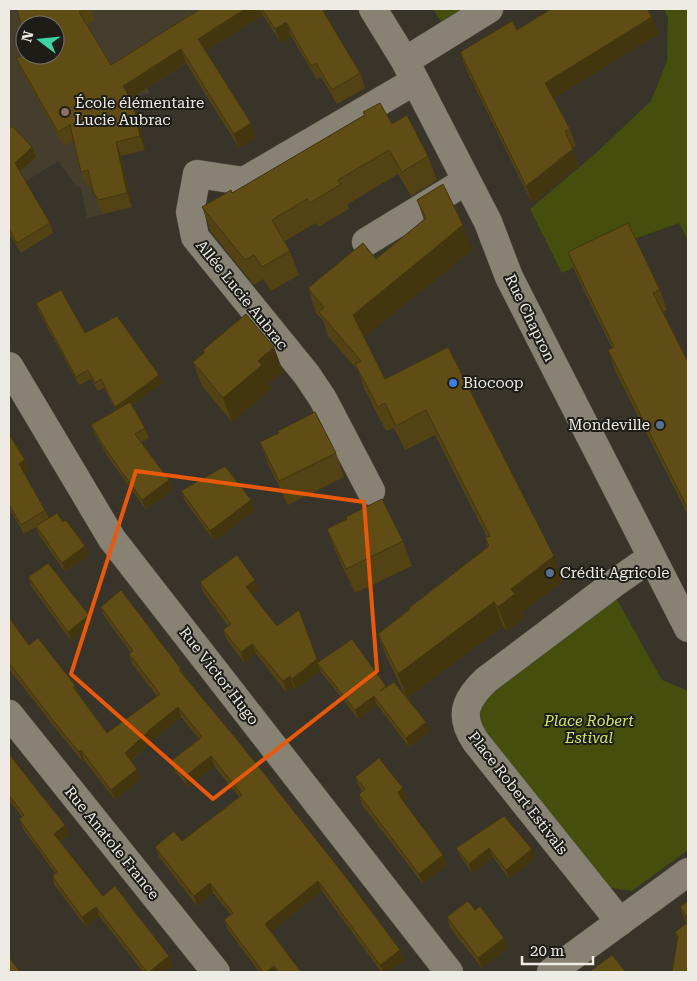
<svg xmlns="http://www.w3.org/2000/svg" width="697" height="981" font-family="'Roboto Serif',serif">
<rect width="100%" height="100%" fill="#393429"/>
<path fill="#453e2c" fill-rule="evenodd" d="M9 9H273L147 88 150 93 128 99 112 118 132 207 87 218 81 187H77L58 161 9 192ZM25 25H55V55H25Z"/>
<path fill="#454e0d" d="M433 9H470L443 25Z
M664 9H688V240L679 223 634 239 562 273 530 209 596 153 651 101 667 61 668 17Z
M616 598 662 680 688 691V850L632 891 606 887 481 735C476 710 475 707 495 689Z"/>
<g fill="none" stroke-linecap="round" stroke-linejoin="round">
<g stroke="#565248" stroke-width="29">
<path id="minor" d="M373 9 405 61 488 222 509 277 688 628
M405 61 489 9
M366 242 466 181
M9 366 112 539 449 972
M371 491 323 399 307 375 195 237 190 212 197 174 244 181 415 81
M9 714 216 972
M620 922 476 742C458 716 465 700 486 680L616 582 652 557
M551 972 688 872"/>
</g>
<use href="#minor" stroke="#878274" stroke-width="28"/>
</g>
<path fill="#534213" d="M17 9H91L95 20 87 25 111 65 200 9H322L360 73 365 88 337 104 321 77 317 80 291 36 281 43 263 15 205 51 256 138 239 148 186 63 130 99 138 117 145 150 121 156 132 207 103 214 98 205 91 185 86 186 81 172 74 140 64 146 22 72 16 58 28 55Z
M652 17 658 34 554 98 570 129 576 146 572 148 579 166 532 203 466 69 460 52 517 30Z
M363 112 392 124 428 156 437 180 411 196 398 174 348 204 349 209 318 227 316 223 285 241 290 251 299 275 271 291 263 279 254 285 211 232 202 207 232 193 364 115Z
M9 129 32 147 36 157 20 172 50 223 53 233 21 253 11 237 9 238Z
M417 200 472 250 364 337 385 379 448 347 563 581 522 612 524 618 507 631 503 626 407 698 426 722 430 731 409 747 377 705 358 719 321 672 320 670 296 689 293 686 286 692 256 654 244 663 227 640 223 630 228 626 203 592 200 582 259 590 252 595 277 626 318 663 386 686 387 687 406 697 387 658 378 634 410 609 409 608 488 547 485 538 487 537 435 435 405 450 394 428 386 431 364 388 359 372 328 336 323 320 316 313 308 288 376 259 424 220Z
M568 252 660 290 667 310 663 312 688 362V515L615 371 608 350 612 348 575 272Z
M36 303 85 333 162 383 132 405 145 428 149 438 141 442 169 480 172 490 146 510 108 457 95 435 91 425 116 411 104 388 98 391 91 379 79 385 39 312Z
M274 347 283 372 269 383 271 389 232 422 202 386 193 362 204 353 203 350Z
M279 433 336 453 344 477 288 505 269 466 260 442Z
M9 434 25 460 29 470 24 473 45 510 49 518 63 522 85 546 88 556 65 572 39 535 36 527 24 534 9 508Z
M181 491 255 510 214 541 185 501Z
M347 520 403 541 412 566 355 593 336 553 327 529Z
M28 577 89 615 92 624 71 641 31 586Z
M101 607 181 669 183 674 400 950 404 960 388 972H381L322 891 271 932 301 972H259L228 930 224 920 231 915 213 893 197 906 159 857 155 847 182 841 239 797 214 766 188 787 175 771 171 761 199 739 181 717 152 741V742L131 761 140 779 115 800 84 760 83 762 56 729 9 669V618L29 645 75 685 78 694 107 733 157 696 132 664 129 654 131 653 104 616Z
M9 754 65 825 69 835 60 842 103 896 173 966 165 972H143L99 916 86 927 55 886 52 876 55 873 23 829 19 819 22 817 9 800Z
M355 777 403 788 407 798 403 801 447 865 423 884 362 805 359 795 362 791 359 787Z
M504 816 535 858 509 879 493 857 472 873 460 856 456 848Z
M688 901V972L675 932 686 924 680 907Z
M475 910 508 948 482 968 450 928 447 917Z"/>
<path fill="#43360f" d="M245 9H260L263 15 203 53 198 39Z
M652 17 658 34 551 100 545 83Z
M286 22 291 36 281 43 275 29Z
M181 49 186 63 128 100 123 86Z
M133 103 138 117 145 150 140 136Z
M251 123 256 138 239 148 234 134Z
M116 142 121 156 132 207 127 193Z
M32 147 36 157 18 173 15 163Z
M573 149 579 166 532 203 526 186Z
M463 225 472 250 362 339 353 315Z
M274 347 283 372 269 383 271 389 232 422 223 398 258 361Z
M159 375 162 383 118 416 115 407Z
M25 460 29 470 23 474 19 464Z
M169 480 172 490 146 510 142 500Z
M251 500 255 510 214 541 210 531Z
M85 546 88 556 65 572 62 563Z
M554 556 563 581 522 612 524 618 507 631 498 607 511 589Z
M255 580 259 590 249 597 246 587Z
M494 602 503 626 407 698 398 674Z
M89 615 92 624 71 641 68 632Z
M252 644 256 654 244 663 241 652Z
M317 659 320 666 317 663 320 670 296 689 292 679Z
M290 676 293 686 286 692 283 681Z
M75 685 79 695 73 687Z
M374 696 377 705 358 719 355 710Z
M178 707 181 717 152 741V742L128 763 125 753 148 731Z
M426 722 430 731 409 747 406 738Z
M81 750 84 760 83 762 79 752Z
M211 756 214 766 188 787 184 777Z
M137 769 140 779 115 800 111 790Z
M403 788 407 798 402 802 398 792Z
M65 825 69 835 57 844 54 834Z
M489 848 493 857 472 873 469 864Z
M532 849 535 858 509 879 506 870Z
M443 855 447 865 423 884 419 874Z
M318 881 322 891 269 934 265 924Z
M210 883 213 893 197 906 194 896Z
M96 907 99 916 86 927 82 917Z
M504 938 508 948 482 968 478 958Z
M400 950 404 960 388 972H383L380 965Z
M169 956 173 966 165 972H149Z
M274 966 276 972H266Z"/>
<path fill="#604d16" stroke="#43360f" d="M17 9H85L79 12 111 65 200 9H245L198 39 251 123 234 134 181 49 123 86 133 103 140 136 116 142 127 193 98 200 93 191 88 170 81 172 70 125 58 132 16 58 28 55H55V25H25V43Z
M262 9H322L360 73 332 90 316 63 311 66 286 22 275 29Z
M551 9H647L652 17 545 83 570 129 565 131 573 149 526 186 460 52 512 21 517 30Z
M380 103 392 124 407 115 428 156 402 172 389 150 338 180 341 184 310 203 307 199 272 220 290 251 262 267 254 255 245 260 202 207 231 190 232 193 365 115 363 112Z
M12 126 32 147 15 163 50 223 17 243 9 229V129Z
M443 184 463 225 353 315 385 379 448 347 554 556 511 589 515 594 498 607 494 602 398 674 378 634 410 609 409 608 489 546 485 538 490 536 426 410 396 426 385 403 378 407 355 364 361 361 319 312 324 308 308 288 363 243 376 259 426 218 417 200Z
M628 223 660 290 653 293 688 362V509L608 350 614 347 568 252Z
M61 290 85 333 117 316 159 375 115 407 101 379 95 383 88 370 76 377 36 303Z
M246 314 274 347 258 361 262 365 223 398 193 362 205 352 203 350Z
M130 402 145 428 135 434 169 480 142 500 104 447 91 425Z
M315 412 336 453 279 481 260 442 279 433 278 431Z
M9 434 25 460 19 464 45 510 21 525 9 504Z
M225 466 251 500 210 531 181 491Z
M382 499 403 541 346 569 327 529 347 519 346 517Z
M57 513 63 522 66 520 85 546 62 563 36 526Z
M237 555 255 580 246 587 277 626 299 610 317 659 292 679 290 676 283 681 252 644 241 652 223 630 231 624 200 582Z
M48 563 89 615 68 632 28 577Z
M121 590 181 669 179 670 243 747 345 876 400 950 380 965 318 881 265 924 301 972H279L274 966 266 972H263L224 920 233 913 210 883 194 896 155 847 174 831 182 841 242 795 211 756 184 777 171 761 202 737 178 707 148 731V732L125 753 137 769 111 790 81 750 79 752 52 719 9 663V618L29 645 38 638 75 685 73 687 107 733 160 694 129 654 133 651 101 607Z
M352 639 386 686 380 691 394 682 426 722 406 738 374 696 355 710 317 663Z
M9 754 65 825 54 834 103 896 115 886 169 956 149 972H147L96 907 82 917 52 876 57 872 19 819 24 815 9 795Z
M379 758 403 788 398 792 401 798 443 855 419 874 359 795 365 789 355 777Z
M504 816 532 849 506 870 489 848 469 864 456 848Z
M468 901 475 910 480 906 504 938 478 958 447 917Z
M688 901V919L680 907Z
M688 922V972H672L678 936 675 932Z
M612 955 626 972H589Z
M9 957 20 972H9Z"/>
<path fill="none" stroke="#e8590c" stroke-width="4" stroke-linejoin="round" d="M136 471 364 502 377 671 213 799 71 674Z"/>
<circle fill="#8d6e63" stroke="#1e1c17" stroke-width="2" cx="65" cy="112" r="5"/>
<circle fill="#3f7fe0" stroke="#1e1c17" stroke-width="2" cx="453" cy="383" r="5"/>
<g fill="#5c6f8a" stroke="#1e1c17" stroke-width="2">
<circle cx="660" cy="425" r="5"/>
<circle cx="550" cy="573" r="5"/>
</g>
<g text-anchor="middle" stroke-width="4" stroke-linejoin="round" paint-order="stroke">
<g font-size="15" fill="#eeebe4" stroke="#1e1c17" text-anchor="start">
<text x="75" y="108">École élémentaire<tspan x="75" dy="17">Lucie Aubrac</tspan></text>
<text x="463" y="388">Biocoop</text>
<text x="650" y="430" text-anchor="end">Mondeville</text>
<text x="560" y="578">Crédit Agricole</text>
</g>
<g font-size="15" fill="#eeebe4" stroke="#1e1c17">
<text transform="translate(242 295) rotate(51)" y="5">Allée Lucie Aubrac</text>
<text transform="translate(530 318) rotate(64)" y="5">Rue Chapron</text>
<text transform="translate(219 676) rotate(52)" y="5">Rue Victor Hugo</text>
<text transform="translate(518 793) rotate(52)" y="5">Place Robert Estivals</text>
<text transform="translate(112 843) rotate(51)" y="5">Rue Anatole France</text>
</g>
<g font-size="15" font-style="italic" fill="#d1e765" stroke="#1e1c17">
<text x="589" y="726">Place Robert<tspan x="589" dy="17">Estival</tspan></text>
</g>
</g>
<rect width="697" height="981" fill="none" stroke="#eeebe4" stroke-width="20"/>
<g transform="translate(40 40) rotate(286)"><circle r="24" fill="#1e1c17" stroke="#716f69"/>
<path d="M0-4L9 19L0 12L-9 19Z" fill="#3cd4a3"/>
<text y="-8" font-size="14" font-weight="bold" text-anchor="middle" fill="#eeebe4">N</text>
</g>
<path d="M522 956v8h71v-8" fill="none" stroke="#eeebe4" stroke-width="2.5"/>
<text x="530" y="956" font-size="15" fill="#eeebe4" stroke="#1e1c17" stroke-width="4" paint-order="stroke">20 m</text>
</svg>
